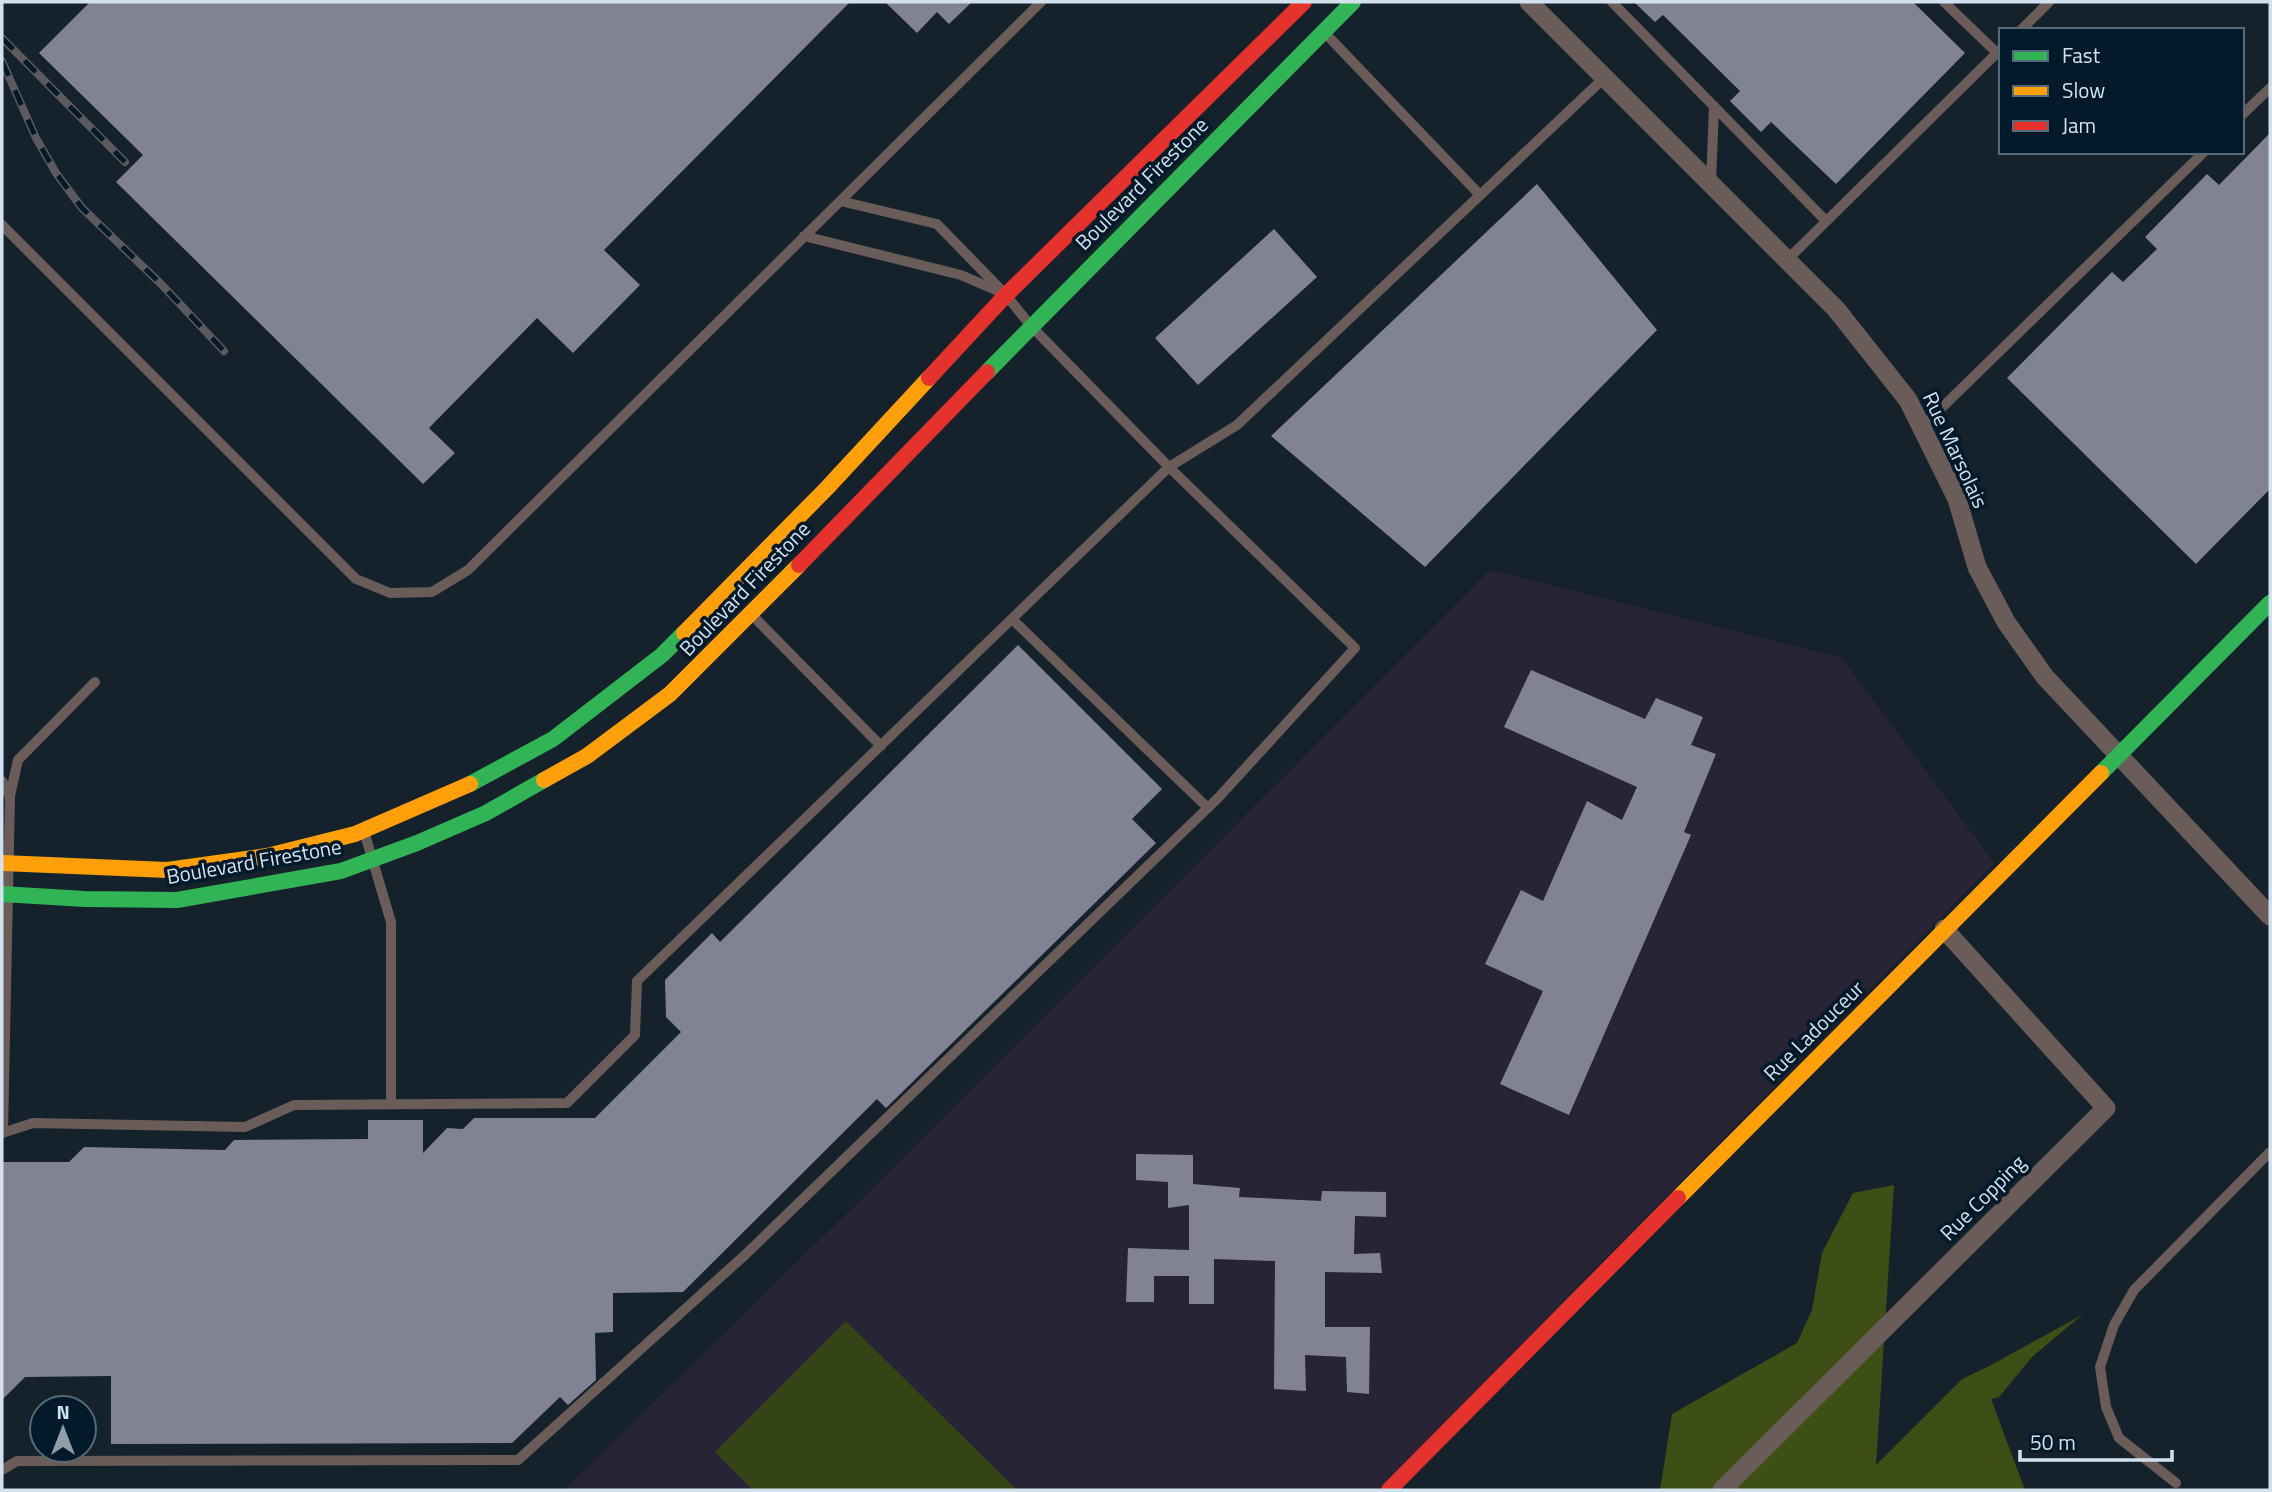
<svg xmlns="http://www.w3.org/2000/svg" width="2272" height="1492" font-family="'Titillium Web',sans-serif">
<rect width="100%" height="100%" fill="#15222c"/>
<path fill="#272535" d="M1490 570 1842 658 1994 863 1377 1490H564L886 1175Z"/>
<path fill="#354415" d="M846 1321 1017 1490H753L715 1452Z"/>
<path fill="#3e4f16" d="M1894 1185 1876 1465 1962 1379 1991 1365 2082 1315 2032 1357 1999 1397 1991 1399 2025 1490H1660L1672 1414 1797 1343 1812 1310 1822 1253 1853 1193Z"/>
<path fill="#818293" d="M90 2H850L604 250 640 285 573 353 537 318 429 428 455 453 423 484 116 182 143 155 39 53Z
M885 2H972L949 24 937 12 917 33Z
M1634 2H1913L1965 53 1836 184 1771 122 1761 132 1730 101 1740 91 1663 15 1655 22Z
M2270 133V489L2196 564 2007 378 2112 272 2123 282 2157 249 2145 237 2207 174 2219 185Z
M1537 184 1657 330 1425 567 1271 436Z
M1274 229 1317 277 1198 385 1155 338Z
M1018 645 1162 789 1132 819 1156 843 886 1108 877 1099 683 1292 613 1293V1332L595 1333 596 1380 568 1405 560 1397 512 1443 111 1444V1376L25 1377 2 1400V1162H69L84 1147 225 1150 234 1140 368 1139V1120H423V1153L447 1128 463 1129 474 1118H595L681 1032 666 1017 665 980 712 933 720 942Z
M1531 670 1645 719 1656 698 1703 717 1691 745 1716 754 1684 832 1691 835 1569 1115 1500 1084 1543 991 1485 964 1521 890 1543 901 1587 801 1622 820 1637 787 1504 727Z
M1136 1154 1193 1155V1184L1240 1188 1239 1197 1321 1201 1322 1191 1386 1192V1217L1355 1216 1354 1254 1380 1253 1382 1273 1325 1272V1327H1370L1369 1394 1347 1392 1346 1357 1305 1355 1306 1391 1274 1389 1275 1261 1214 1259V1304H1189V1276H1154V1302H1126L1128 1248 1189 1250V1205L1168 1208V1182L1136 1180Z"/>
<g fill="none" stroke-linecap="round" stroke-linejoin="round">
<path stroke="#6a5c58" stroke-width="10" d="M1612 2 1826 221
M1944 2 1997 53
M2021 30 2049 2
M1324 32 1480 195
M2242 115 2270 88
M1711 183 1714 106
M2 225 356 579 390 593 432 592 468 570 1041 2
M804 236 961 275 1000 292
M1787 260 2001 49
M1921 428 2204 152
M751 614 881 746
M1012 619 1208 808
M2 781 10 797 3 1133
M10 796 18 760 95 682
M364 831 391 922V1104
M2 1133 33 1123 245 1127 294 1105 567 1103 635 1035 637 981 1169 467 1237 425 1604 78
M2 1470 17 1461 518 1460 746 1254 1218 798 1355 648 1169 467 1031 326 1006 295 937 224 840 201
M2176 1483 2119 1438 2106 1407 2100 1367 2114 1325 2134 1290 2270 1152"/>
<path stroke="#6a5c58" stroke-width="19" d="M1529 2 1836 309 1908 400 1957 499 1977 567 2006 622 2045 677 2270 916
M1722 1490 2106 1108 1944 929"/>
<path stroke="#30b455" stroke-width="16" d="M987 372 1353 2
M2101 773 2270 603
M470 784 553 739 662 655 684 633
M2 894 85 899 177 900 341 871 417 843 486 813 544 780"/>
<path stroke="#ff9f0a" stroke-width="16" d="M684 633 827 488 929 378
M544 780 587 756 670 694 799 565
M2 863 167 870 267 856 355 834 470 784
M1678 1198 2101 773"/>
<path stroke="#e5322d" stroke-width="16" d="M929 378 1006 295 1304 2
M799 565 987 372
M1389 1490 1678 1198"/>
<g stroke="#5c5a5e" stroke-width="8">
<path id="rail" d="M2 38 125 162
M2 61 36 138 56 173 82 208 161 284 224 351"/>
</g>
<use href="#rail" stroke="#031a2b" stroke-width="5" stroke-dasharray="16" stroke-linecap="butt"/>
</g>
<g text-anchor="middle" stroke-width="7" stroke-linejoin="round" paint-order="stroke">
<g font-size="21" fill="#d3e1ee" stroke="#031a2b">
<text transform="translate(1142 184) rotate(-45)" y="7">Boulevard Firestone</text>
<text transform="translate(1955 450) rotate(65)" y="7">Rue Marsolais</text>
<text transform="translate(745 589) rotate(-46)" y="7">Boulevard Firestone</text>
<text transform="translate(254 862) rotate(-10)" y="7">Boulevard Firestone</text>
<text transform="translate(1814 1031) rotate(-45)" y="7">Rue Ladouceur</text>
<text transform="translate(1983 1198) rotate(-45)" y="7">Rue Copping</text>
</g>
</g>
<rect width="2272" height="1492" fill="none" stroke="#d3e1ee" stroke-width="7"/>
<rect x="1999" y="28" width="245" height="126" fill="#031a2b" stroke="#566a79" stroke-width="2"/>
<rect x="2013" y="51" width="35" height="10" fill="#30b455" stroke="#566a79" stroke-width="2"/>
<text x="2062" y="63" font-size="21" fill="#d3e1ee">Fast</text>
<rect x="2013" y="86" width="35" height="10" fill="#ff9f0a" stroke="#566a79" stroke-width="2"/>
<text x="2062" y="98" font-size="21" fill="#d3e1ee">Slow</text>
<rect x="2013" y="121" width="35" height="10" fill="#e5322d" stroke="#566a79" stroke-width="2"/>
<text x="2062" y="133" font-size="21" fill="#d3e1ee">Jam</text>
<g transform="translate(63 1429)"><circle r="33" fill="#031a2b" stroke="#566a79" stroke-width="2"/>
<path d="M0-5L12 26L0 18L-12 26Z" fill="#909eaa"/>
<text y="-10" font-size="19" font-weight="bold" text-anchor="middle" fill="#d3e1ee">N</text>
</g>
<path d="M2020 1450v10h152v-10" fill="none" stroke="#d3e1ee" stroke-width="3.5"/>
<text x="2030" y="1450" font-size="21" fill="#d3e1ee" stroke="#031a2b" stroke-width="5" paint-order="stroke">50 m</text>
</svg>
